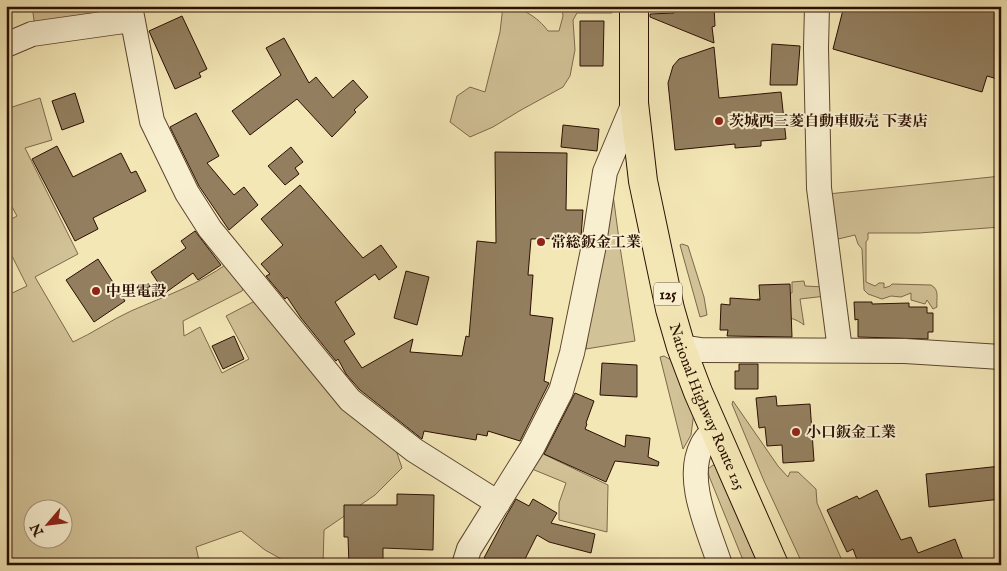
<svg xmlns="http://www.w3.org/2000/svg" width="1007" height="571" font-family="'IM FELL English','Noto Serif JP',serif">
<rect width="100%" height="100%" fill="#f4e7b6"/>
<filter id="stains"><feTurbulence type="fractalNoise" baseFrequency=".004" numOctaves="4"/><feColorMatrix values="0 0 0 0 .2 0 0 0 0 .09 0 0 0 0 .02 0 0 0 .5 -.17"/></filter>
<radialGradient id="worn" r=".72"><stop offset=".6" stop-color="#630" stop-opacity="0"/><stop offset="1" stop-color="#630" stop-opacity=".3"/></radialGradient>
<path fill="#d2c297" stroke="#7e684c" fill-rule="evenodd" d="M32 6H123L124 17 35 27Z
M503 6C520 6 538 17 548 31H559L563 16 562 6H612V13H577L573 20 575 50 570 76 563 87 521 110 493 127 470 137 450 122 457 96 470 87 485 92 500 32Z
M40 98 52 140 25 148 78 254 35 277 73 342C93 333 111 320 131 311 165 296 198 285 228 263L245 284 242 291 183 321 184 336 200 327 222 373 249 359 226 316 253 302 264 307 394 444 402 468 375 495 324 530 323 565H292L265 550 241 531 196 547 200 565H6V296L27 286 6 244V222L17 216 6 196V109ZM32 508H62V538H32Z
M610 172 620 247 635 341 586 349Z
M1001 176V227L919 233H868V239L866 242V282L875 286 879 283H884V288L890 286 892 284 931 285C940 290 936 298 937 307L933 309 927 300 925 304 911 300V293L901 297 891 296 882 299 868 294 864 290 862 249 858 244 855 235 834 240 828 194Z
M682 244 688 246 704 297 707 315 700 317 680 245Z
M804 281 805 286 825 287 826 296 800 299 804 325C790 314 776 317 759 318L757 299 775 298V294L792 293V282Z
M664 356 673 361 694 412 691 435 683 449 660 357Z
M733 401 778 466 788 477 790 472H798L816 489 817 503 844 565H803L764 481 732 404Z
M539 452 608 485 607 532 559 520V503L566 483 532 469Z
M713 465 723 469 766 565H745L709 476 708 469Z"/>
<path fill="#937f5f" stroke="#2a0f01" d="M674 6H714L715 26 712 27 714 43 650 17V14L674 13Z
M844 6H1001V80L987 76 982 92 833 49Z
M182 16 207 69 199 73 201 77 175 89 149 31Z
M580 21H604L603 66H580Z
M284 38 309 83 316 77 333 98 353 80 368 97 354 110 356 112 332 137 297 99 250 135 232 111 281 75 266 48Z
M772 44 800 46 797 85H770Z
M714 47 719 98 781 92 786 139 761 141V146L735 148V144L675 150 668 83 673 66 679 59Z
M75 93 84 122 62 130 52 101Z
M196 113 219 156 207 163 234 195 244 187 258 205 229 230 199 186 170 127Z
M563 125 599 129 597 151 561 147Z
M57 146 73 177 121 153 131 173 136 171 146 191 93 218 98 229 75 241 32 159Z
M291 147 303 162 295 168 299 174 285 185 268 166Z
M495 152 567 153 566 210H583L581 238 531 239 528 275H533L530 315 553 318 544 381 549 383 520 441 488 431 487 436 477 434 476 440 424 431 422 439 360 390 346 374 338 359 336 361 301 318 287 297 285 299 266 276 270 274 261 264 283 245 261 219 300 185 363 258 381 245 397 267 379 280 375 274 335 302 355 334 344 341 362 368 413 339 410 352 462 356 466 336 469 337 477 241 496 243Z
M195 231 221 265 198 280 193 273 165 293 151 272 186 248 181 241Z
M98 259 125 301 94 322 66 280Z
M406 271 429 277 417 325 394 318Z
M790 284 792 337 727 336 728 330H720L721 304 730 305V298L760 300 759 285Z
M854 302H872V304L909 303V307H927V313H933V332H928V339L858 337V319L855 320Z
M234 336 244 359 223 369 212 346Z
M602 363 637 365V397L600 395Z
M739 364H758V389H735V371H739Z
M575 393 594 401 586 423 587 424 585 429 625 447 626 435 650 438 648 457 659 462 658 466 615 461 606 482 544 454Z
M776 396 777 406 810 404 814 461 783 463 782 445 767 446 765 427 759 428 756 398Z
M1001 466V499L929 507 926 474Z
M877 490 901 540 911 537 918 553 955 539 965 565H859L853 549 847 552 827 510 857 496 859 499Z
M397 494 434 495 433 550 383 548V565H349L348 537H344V505H397Z
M516 499 529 506 533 499 557 513 551 523 595 534 591 553 549 542 537 535 522 565H498L484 558 505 518Z"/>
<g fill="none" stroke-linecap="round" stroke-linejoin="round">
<g stroke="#5c452e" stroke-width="26">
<path id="minor" d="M130 6 152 121 187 193 210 229 350 400 414 450 498 503
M817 6 816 48 819 188 840 350
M6 45 32 34 131 20
M681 347 701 350 905 351 1001 357
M714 430C710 434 705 439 702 445 684 480 709 530 720 565
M464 565 469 549 532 448 561 391 572 353 593 250 605 172 634 103"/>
</g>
<g stroke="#2a0f01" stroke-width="30">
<g id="highway">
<path id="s1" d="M634 6V103L643 181 670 309 681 347 698 392 774 565"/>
</g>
</g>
<use href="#minor" stroke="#f8efd0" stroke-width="24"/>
<use href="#highway" stroke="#f4e7b6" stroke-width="28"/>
</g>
<g fill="#8f2418" stroke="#f8efd0" stroke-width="2">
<circle cx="719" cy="121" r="5"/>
<circle cx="541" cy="242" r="5"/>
<circle cx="96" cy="291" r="5"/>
<circle cx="796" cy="432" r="5"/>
</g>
<g text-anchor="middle" stroke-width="4" stroke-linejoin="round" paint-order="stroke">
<rect fill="#f8efd0" stroke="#68523f" stroke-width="1" x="654" y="282.5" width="28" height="23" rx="4"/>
<g font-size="14" font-weight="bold" fill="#2a0f01">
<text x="668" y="299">125</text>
</g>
<g font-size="15" font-weight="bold" fill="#2a0f01" stroke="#f8efd0" text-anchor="start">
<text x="729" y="126">茨城西三菱自動車販売 下妻店</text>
<text x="551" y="247">常総鈑金工業</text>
<text x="106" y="296">中里電設</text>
<text x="806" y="437">小口鈑金工業</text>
</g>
<g font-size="15" fill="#2a0f01" stroke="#f8efd0">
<text dy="5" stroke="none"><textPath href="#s1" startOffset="411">National Highway Route 125</textPath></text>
</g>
</g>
<rect width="1007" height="571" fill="none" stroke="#f4e7b6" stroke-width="25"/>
<rect x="8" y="8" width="992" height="556" fill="none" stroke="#2a0f01" stroke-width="2.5"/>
<rect x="12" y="12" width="982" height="546" fill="none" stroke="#2a0f01"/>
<g transform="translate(48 524) rotate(242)"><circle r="24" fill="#f8efd0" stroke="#a6957d"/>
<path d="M0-4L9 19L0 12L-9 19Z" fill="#8f2418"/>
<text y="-8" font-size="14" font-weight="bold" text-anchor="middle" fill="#2a0f01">N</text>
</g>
<rect width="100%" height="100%" filter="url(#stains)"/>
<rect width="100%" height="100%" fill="url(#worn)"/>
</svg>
